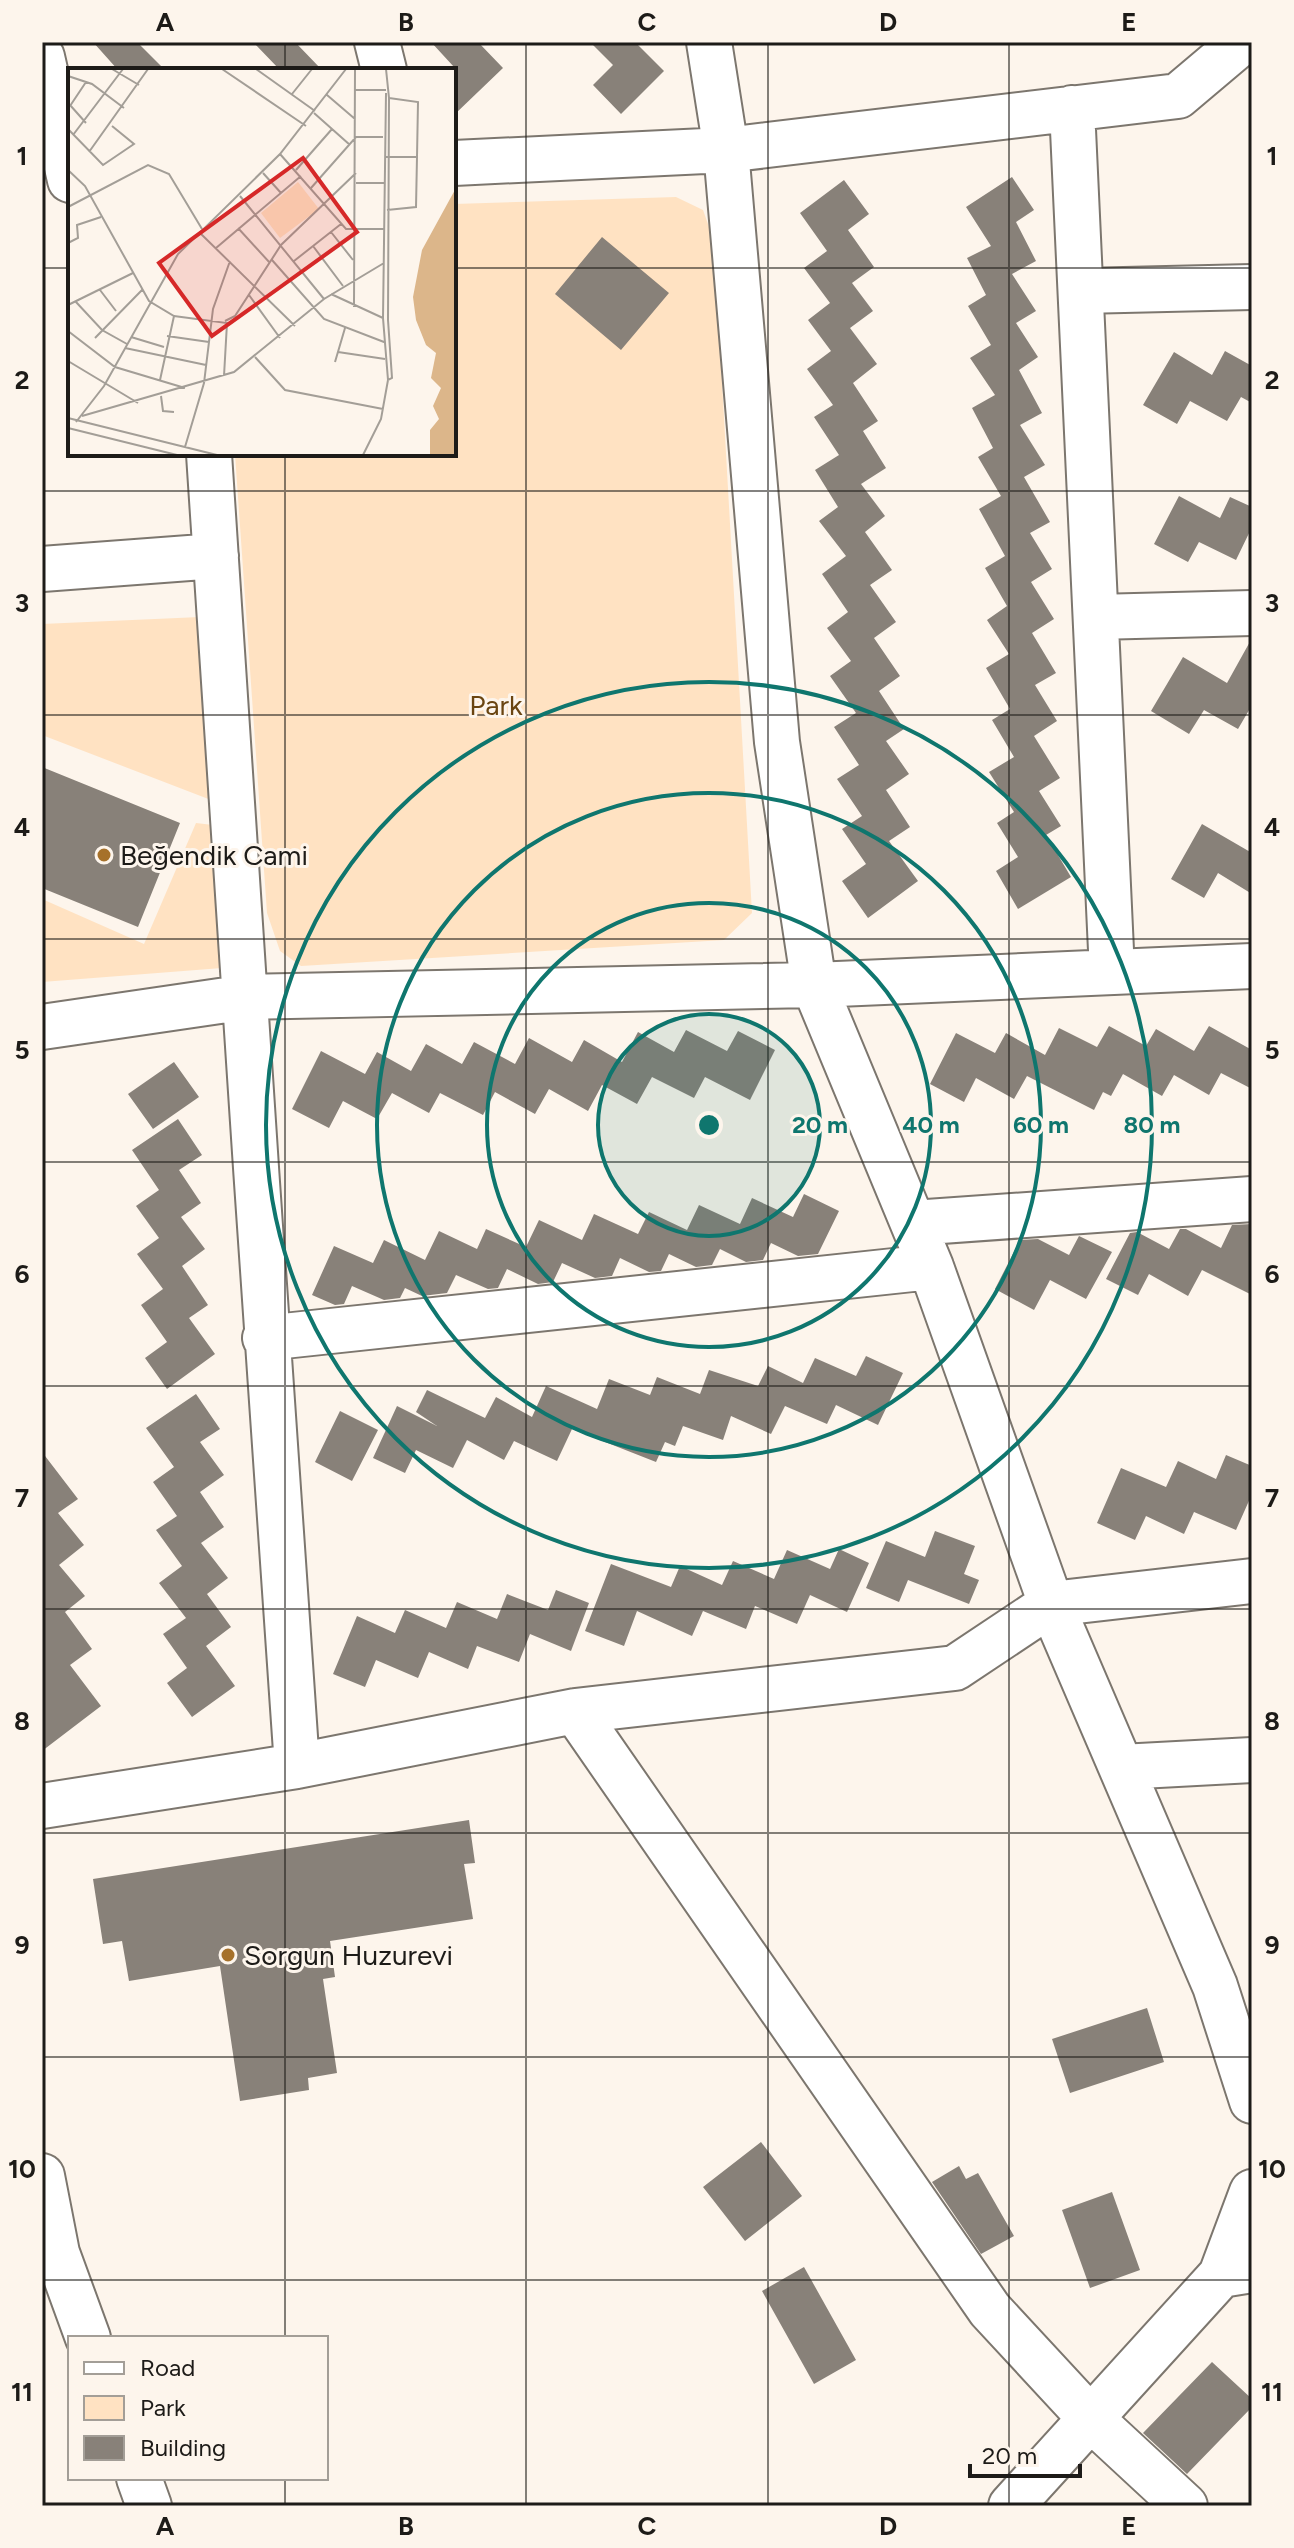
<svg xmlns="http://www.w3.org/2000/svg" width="1294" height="2548" font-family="Figtree,sans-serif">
<rect width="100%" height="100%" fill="#fdf5ec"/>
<path fill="#ffe2c2" d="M676 197 703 210 714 241 752 913 724 940 301 966 280 951 267 913 235 454H454V204Z
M200 617 211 800 42 735V624Z
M196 823 213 825 222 968 42 982V899L144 944Z"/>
<path fill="#888179" d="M93 42H137L165 70H118Z
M253 42H295L322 70H280Z
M431 42H478L503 68 454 115V67Z
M590 42H635L664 71 621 114 593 85 613 65Z
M1012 177 1034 210 1016 222 1036 261 1012 274 1036 311 1016 323 1038 357 1019 370 1042 413 1020 425 1045 465 1024 477 1050 522 1030 533 1052 569 1031 582 1054 619 1032 633 1056 673 1035 685 1057 721 1034 736 1060 778 1039 791 1061 826 1046 835 1071 877 1018 909 996 871 1018 857 997 823 1014 812 989 772 1014 757 992 720 1010 709 986 668 1009 654 987 620 1007 606 985 568 1005 556 979 509 1001 496 978 457 993 448 972 408 995 395 970 358 991 345 968 306 986 295 967 258 991 246 966 207Z
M844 180 869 214 848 230 874 267 852 283 873 311 850 328 877 364 853 383 878 421 863 431 886 468 861 484 885 516 865 532 892 570 870 585 896 622 874 638 900 676 879 691 904 729 886 741 909 774 886 790 910 827 889 841 918 881 868 918 842 881 866 864 842 829 862 816 837 779 859 765 834 727 856 713 830 676 851 661 827 628 848 612 822 574 846 556 819 521 838 507 815 470 839 455 814 417 833 405 807 369 831 351 808 320 830 303 804 268 827 251 800 213Z
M602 237 669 293 621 350 555 294Z
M1225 351 1252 366V403L1241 397 1227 421 1190 401 1177 424 1143 405 1174 352 1212 375Z
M1179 496 1220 518 1230 497 1252 507V527L1236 560 1199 542 1188 562 1154 544Z
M1252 638V705L1238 729 1204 710 1189 734 1151 711 1183 657 1227 683Z
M42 767 180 823 138 927 42 888Z
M1202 824 1252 853V894L1218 873 1204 898 1171 879Z
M1109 1026 1146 1046 1156 1029 1194 1051 1209 1026 1252 1050V1089L1221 1073 1209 1095 1174 1075 1162 1096 1123 1074 1111 1096 1103 1092 1094 1110 1027 1076 1014 1099 976 1078 964 1102 930 1084 956 1033 995 1053 1006 1033 1045 1055 1059 1028 1097 1047Z
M686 1030 727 1051 738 1031 775 1050 750 1100 705 1077 694 1098 652 1077 637 1104 602 1085 588 1111 549 1089 535 1114 495 1092 483 1115 440 1093 429 1113 392 1093 377 1119 343 1101 329 1128 292 1109 321 1051 365 1074 377 1052 411 1071 426 1044 462 1064 474 1042 515 1064 529 1038 572 1062 584 1040 622 1062 638 1032 674 1052Z
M174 1062 199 1097 153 1129 128 1094Z
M178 1119 202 1155 179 1170 201 1203 181 1217 205 1249 182 1266 208 1305 189 1318 215 1354 167 1389 145 1358 167 1342 141 1305 163 1289 137 1254 159 1238 136 1206 159 1190 132 1150Z
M804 1194 839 1211 818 1254 798 1256 771 1243 763 1260 746 1262 720 1249 712 1265 696 1267 669 1254 661 1271 649 1272 620 1258 612 1276 595 1278 562 1263 553 1282 538 1284 507 1269 498 1288 488 1289 456 1275 447 1293 422 1296 405 1288 400 1298 384 1300 352 1286 344 1304 335 1305 312 1295 334 1246 373 1263 384 1240 425 1260 439 1231 477 1249 486 1229 526 1247 539 1220 582 1240 594 1214 638 1234 649 1212 687 1230 699 1205 740 1224 752 1198 793 1217Z
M1252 1224V1295L1202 1270 1188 1296 1149 1274 1138 1295 1106 1279 1130 1233 1137 1232 1169 1249 1180 1229H1186L1221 1248 1232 1225Z
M1079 1236 1112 1252 1086 1299 1050 1280 1034 1310 995 1289 1020 1240 1038 1239 1069 1255Z
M866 1356 903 1373 878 1425 836 1405 827 1424 785 1406 771 1434 731 1416 723 1440 683 1426 675 1446 665 1442 656 1462 572 1429 557 1461 514 1441 504 1460 467 1440 453 1468 416 1450 405 1473 373 1458 397 1406 437 1426 416 1412 427 1390 485 1418 496 1397 532 1417 546 1386 597 1409 609 1379 650 1395 657 1377 700 1394 709 1370 758 1386 768 1366 803 1383 815 1358 856 1376Z
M196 1394 220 1429 200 1442 224 1475 200 1492 224 1527 201 1543 228 1578 207 1594 231 1627 206 1646 235 1686 192 1717 167 1683 187 1668 163 1634 186 1618 159 1583 182 1566 156 1530 177 1516 153 1482 174 1467 146 1428Z
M340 1411 378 1430 352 1481 315 1462Z
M42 1452 78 1499 58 1513 84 1545 59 1565 85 1596 65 1612 92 1649 70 1665 101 1706 42 1751Z
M1226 1455 1252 1466V1494L1236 1530 1194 1512 1184 1534 1146 1516 1135 1540 1097 1523 1121 1468 1166 1487 1178 1461 1216 1479Z
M935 1531 975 1546 964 1574 979 1580 969 1604 908 1580 899 1602 866 1588 886 1541 925 1557Z
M839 1549 869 1563 847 1612 810 1595 797 1624 755 1606 746 1629 703 1611 692 1636 637 1611 624 1646 585 1631 611 1564 671 1587 680 1566 722 1585 733 1561 774 1579 787 1550 830 1569Z
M556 1590 589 1603 571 1651 530 1634 519 1662 477 1646 468 1669 429 1652 418 1678 376 1660 365 1687 333 1674 357 1616 395 1633 405 1610 446 1628 457 1602 497 1619 507 1594 548 1610Z
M469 1820 475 1863 464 1864 473 1919 330 1941 335 1977 323 1979 337 2073 308 2078 309 2090 240 2101 220 1966 129 1981 122 1941 103 1944 93 1879Z
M1147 2008 1164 2062 1070 2093 1052 2039Z
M761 2142 802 2196 745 2241 703 2187Z
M959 2166 966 2179 978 2173 1014 2236 981 2254 932 2182Z
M1112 2192 1140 2270 1090 2288 1062 2210Z
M804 2267 856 2360 814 2384 762 2291Z
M1212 2362 1252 2399V2407L1187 2474 1143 2433Z"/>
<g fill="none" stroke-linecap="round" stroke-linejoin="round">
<g stroke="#7c766e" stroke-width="48">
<path id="minor" d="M377 42 384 70
M709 42 726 150 777 742 814 985 931 1267 1051 1604 1215 1986 1252 2101
M42 57 70 180
M1072 108 1112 972
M454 163 726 150 1178 96 1242 42
M1081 291 1252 287
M209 454C239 891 265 1329 297 1766
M42 569 216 556
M1096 617 1252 613
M42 1027 247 997 814 985 1252 966
M913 1223 1252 1199
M265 1338 931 1267
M575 1711 990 2310 1090 2418 1185 2506
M1121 1767 1252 1760
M42 1806 297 1766 575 1711 955 1668 1051 1604 1252 1581
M42 2176 57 2253 88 2338
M1221 2275 1252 2192
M139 2478 149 2506
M1011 2506 1221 2275 1252 2270"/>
</g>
<use href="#minor" stroke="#fff" stroke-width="44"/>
</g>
<path fill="none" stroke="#1d1b18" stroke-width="2" stroke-opacity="0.55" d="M285 42V70M526 42V2506M768 42V2506M1009 42V2506M42 268H70M454 268H1252M285 454V2338M42 491H1252M42 715H1252M42 939H1252M42 1162H1252M42 1386H1252M42 1609H1252M42 1833H1252M42 2057H1252M42 2280H1252M285 2478V2506"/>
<circle cx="709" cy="1125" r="111" fill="#0f766e" fill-opacity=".12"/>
<g fill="none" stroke="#0f766e" stroke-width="4">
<circle cx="709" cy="1125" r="111"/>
<circle cx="709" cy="1125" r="222"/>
<circle cx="709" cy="1125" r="332"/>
<circle cx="709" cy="1125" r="443"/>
</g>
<g fill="#a6712a" stroke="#fdf5ec" stroke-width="3">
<circle cx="104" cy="855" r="8"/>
<circle cx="228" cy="1955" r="8"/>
</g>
<g text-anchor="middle" stroke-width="6" stroke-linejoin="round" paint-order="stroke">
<g font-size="28" fill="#6a4511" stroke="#fdf5ec">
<text x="496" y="715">Park</text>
</g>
<g font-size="28" fill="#1d1b18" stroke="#fdf5ec" text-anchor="start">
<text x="120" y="865">Beğendik Cami</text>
<text x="244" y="1965">Sorgun Huzurevi</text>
</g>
</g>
<g transform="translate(68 68)">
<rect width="388" height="388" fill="#fdf5ec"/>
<path d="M230 114 251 141 212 170 193 145Z" fill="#ffe2c2"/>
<path d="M388 120V387H362V362L371 351 365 338 373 320 363 310 368 285 358 277 348 252 345 229 354 182Z" fill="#dcb68a"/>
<path fill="none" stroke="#a39e97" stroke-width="2" d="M44 1 71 17M154 1 238 58M188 1 247 43M318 1 321 30 320 252 324 310 320 312 315 250 318 25M0 8 24 16 56 40M287 22H318M224 26 244 1M259 27 287 51M2 37 18 55M2 38 18 14M246 45 282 77M0 61 35 97 66 76 44 58M5 67 55 1M21 84 80 1M212 86 278 161H317M318 89H349M0 102 17 118 81 233 106 248 159 255 156 308M228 102 264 61M195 105 213 125M288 115H316M243 120 288 69H315M172 128 256 231M0 139 80 97 101 106 134 161M319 142 348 139 349 89 350 34 321 30M170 160 202 195M131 164 227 258M263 164 285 192M0 175 10 170 9 157 33 149M245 178 275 218M148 180 233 108M204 192 256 251 316 274M226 193 273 156M32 222 48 243M263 226 315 250M181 227 212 270M8 234 34 262 59 276M0 237 65 205M286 239 287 1M157 253 167 248 213 177 288 105M0 263 47 299 117 320M99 268 141 274M63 269 96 279M27 270 74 222M57 280 138 297M270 284 317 291M187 289 217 322 315 341M0 293 70 335M267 294 277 260M92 312 106 248M93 328 95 343 106 344M14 348 166 304 256 231 316 195M0 350 149 387M8 354 36 318 110 186 212 86 278 1M0 360 109 387M117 379 136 315 145 241 162 193M295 387 313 351 320 312"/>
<path fill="#d62828" fill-opacity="0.15" stroke="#d62828" stroke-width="4" d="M235 90 289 164 144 268 91 195Z"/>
<rect width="388" height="388" fill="none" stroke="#1d1b18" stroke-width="4"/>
</g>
<circle cx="709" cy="1125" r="12" fill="#0f766e" stroke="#fdf5ec" stroke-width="4"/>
<g font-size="24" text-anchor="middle" font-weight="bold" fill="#0f766e" stroke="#fdf5ec" stroke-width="6" stroke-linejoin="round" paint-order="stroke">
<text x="820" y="1133">20 m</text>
<text x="931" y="1133">40 m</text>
<text x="1041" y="1133">60 m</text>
<text x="1152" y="1133">80 m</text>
</g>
<rect width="1294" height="2548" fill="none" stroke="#fdf5ec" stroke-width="88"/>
<rect x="68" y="2336" width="260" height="144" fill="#fdf5ec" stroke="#a39e97" stroke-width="2"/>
<rect x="84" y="2362" width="40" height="12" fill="#ffffff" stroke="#a39e97" stroke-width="2"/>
<text x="140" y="2376" font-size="24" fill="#1d1b18">Road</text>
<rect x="84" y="2396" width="40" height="24" fill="#ffe2c2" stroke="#a39e97" stroke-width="2"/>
<text x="140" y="2416" font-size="24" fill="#1d1b18">Park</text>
<rect x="84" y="2436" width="40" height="24" fill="#888179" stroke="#a39e97" stroke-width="2"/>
<text x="140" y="2456" font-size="24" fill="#1d1b18">Building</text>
<path d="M970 2464v12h110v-12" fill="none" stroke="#1d1b18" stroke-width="4"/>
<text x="982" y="2464" font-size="24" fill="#1d1b18" stroke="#fdf5ec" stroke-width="6" paint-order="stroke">20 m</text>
<rect x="44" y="44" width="1206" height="2460" fill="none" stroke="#1d1b18" stroke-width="3"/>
<g font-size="26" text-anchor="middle" font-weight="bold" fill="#1d1b18">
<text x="165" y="31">A</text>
<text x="406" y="31">B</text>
<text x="647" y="31">C</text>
<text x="888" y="31">D</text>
<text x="1129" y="31">E</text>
<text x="22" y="165">1</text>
<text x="1272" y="165">1</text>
<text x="22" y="389">2</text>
<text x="1272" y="389">2</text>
<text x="22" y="612">3</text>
<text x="1272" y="612">3</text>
<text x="22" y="836">4</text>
<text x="1272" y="836">4</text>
<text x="22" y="1059">5</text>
<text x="1272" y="1059">5</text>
<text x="22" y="1283">6</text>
<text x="1272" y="1283">6</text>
<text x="22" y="1507">7</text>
<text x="1272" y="1507">7</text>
<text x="22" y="1730">8</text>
<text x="1272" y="1730">8</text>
<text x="22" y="1954">9</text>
<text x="1272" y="1954">9</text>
<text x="22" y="2178">10</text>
<text x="1272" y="2178">10</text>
<text x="22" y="2401">11</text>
<text x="1272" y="2401">11</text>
<text x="165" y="2535">A</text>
<text x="406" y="2535">B</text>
<text x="647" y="2535">C</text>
<text x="888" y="2535">D</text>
<text x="1129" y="2535">E</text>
</g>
</svg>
